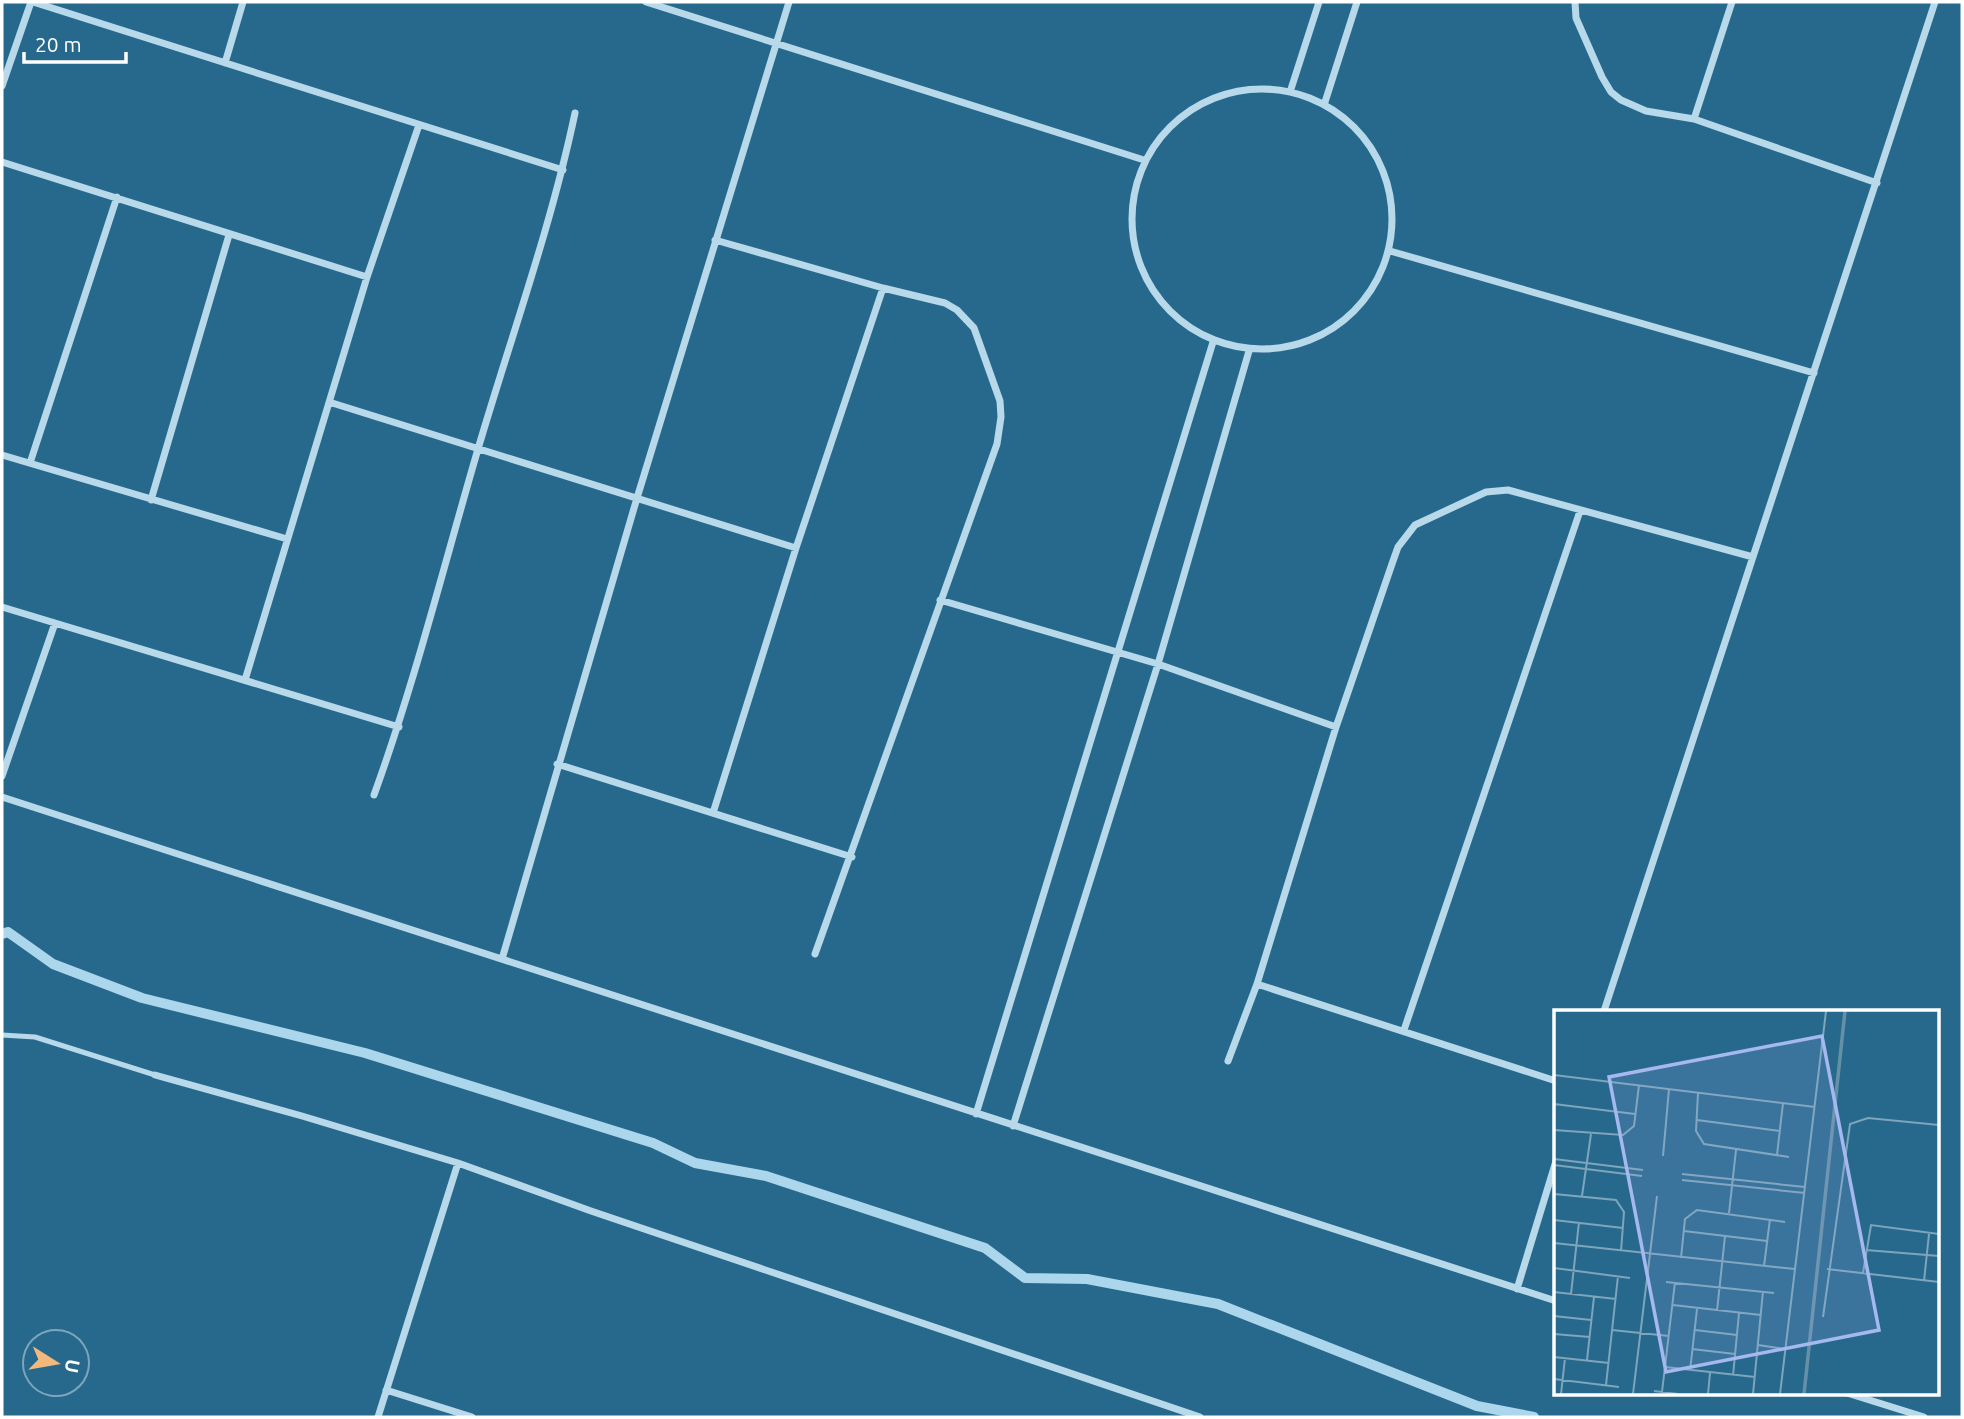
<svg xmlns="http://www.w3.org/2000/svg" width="1964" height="1419" font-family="Ubuntu,sans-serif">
<rect width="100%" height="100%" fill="#27698d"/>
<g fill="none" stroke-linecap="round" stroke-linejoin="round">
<path stroke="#abd6eb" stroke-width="10" d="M2 934 8 932 53 964 142 998 365 1053 653 1143 695 1163 766 1176 985 1248 1025 1278 1087 1279 1218 1304 1477 1406 1534 1417"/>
<path stroke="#b7d9ea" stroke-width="5" d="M2 1035 35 1037 155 1075"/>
<path stroke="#b7d9ea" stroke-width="7" d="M33 2 563 170
M646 2 1144 160
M1575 2 1576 18 1602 77 1611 92 1621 100 1646 111 1694 119 1877 183
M225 63 243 2
M2 86 31 2
M1291 89 1319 2
M1132 219a130 130 0 1 1 260 0a130 130 0 1 1-260 0Z
M1325 102 1357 2
M1694 119 1732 2
M2 162 367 277
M715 240 883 288 945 303 957 310 974 328 1000 401 1001 417 997 444 815 954
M1390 251 1814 373
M329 402 796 548
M2 455 287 539
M30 463 117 197
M151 500 229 235
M940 600 1158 664 1336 727
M2 607 399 727
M245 680 367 277 419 125
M557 764 852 857
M2 776 55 623
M374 795C415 682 444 565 478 449 511 337 551 227 575 113
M2 797 1556 1301
M713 813 796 548 883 288
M502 959 637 498 789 2
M1257 984 1556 1081
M1604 1011 1935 2
M1404 1030 1580 511
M1228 1061 1257 984 1336 727 1393 561 1398 547 1415 525 1486 492 1508 490 1753 557
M155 1075 302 1116 458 1163 591 1211 1200 1417
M976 1114 1213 342
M1013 1126 1158 664 1249 351
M1517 1289 1556 1161
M386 1390 472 1417
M1847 1393 1924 1417
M378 1417 458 1163"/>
</g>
<g transform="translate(1554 1010)">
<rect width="385" height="385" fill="#27698d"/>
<path fill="none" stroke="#6590a7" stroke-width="3.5" d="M250 384 291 1"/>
<path fill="none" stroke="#7da5bb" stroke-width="2" d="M0 65 261 97M144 83 142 121 150 134 235 147M0 94 81 104M143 110 226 121M0 120 69 125 80 116 85 75M223 145 229 93M109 146 115 79M0 149 89 160M0 155 88 166M128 164 251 177M128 170 251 183M0 184 62 190 70 202 67 241M28 186 37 124M175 203 182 140M0 210 69 218M130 221 213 231M0 233 241 259M312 240 385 246M127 248 131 209 143 200 231 212M210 256 216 209M0 258 76 268M273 259 385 272M309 263 317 215 385 224M370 271 375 224M112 272 220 283M0 282 62 289M17 284 25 212M119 295 207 305M163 301 171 226M0 306 37 310M269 307 296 114 314 108 385 115M58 320 115 326M141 320 183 325M0 324 36 327M204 335 231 339M138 339 181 344M0 347 55 353M33 350 40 287M111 357 201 367M136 361 143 299M179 366 185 303M0 369 65 377M52 375 64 266M100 381 124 384M108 382 121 272M7 384 11 348M79 384 103 186M154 384 156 363M199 384 209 281M226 384 272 1"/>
<path fill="#a5b8ef" fill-opacity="0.15" stroke="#a5b8ef" stroke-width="3.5" d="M268 26 325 320 112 362 55 67Z"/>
<rect width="385" height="385" fill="none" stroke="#fff" stroke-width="3.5"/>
</g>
<rect width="1964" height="1419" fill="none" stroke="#ffffff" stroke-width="7"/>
<g transform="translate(56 1363) rotate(101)"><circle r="33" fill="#27698d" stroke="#7da5bb" stroke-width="2"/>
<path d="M0-5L12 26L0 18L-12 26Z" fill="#f3b87c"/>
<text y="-10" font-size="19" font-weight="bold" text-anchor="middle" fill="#ffffff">U</text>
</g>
<path d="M24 52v10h102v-10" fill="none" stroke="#ffffff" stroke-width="3.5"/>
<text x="35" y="52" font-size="21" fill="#ffffff" stroke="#27698d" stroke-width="5" paint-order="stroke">20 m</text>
</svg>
